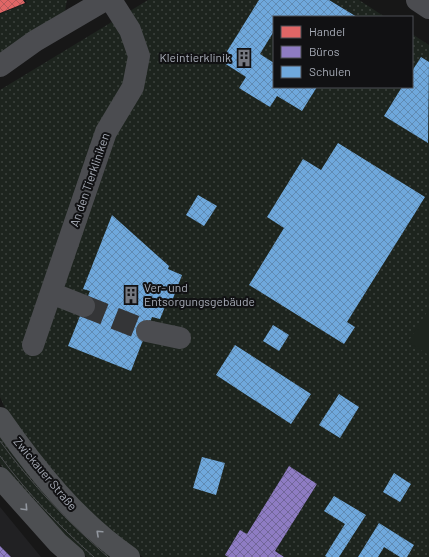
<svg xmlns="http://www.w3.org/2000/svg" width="429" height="557" font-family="Barlow,sans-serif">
<defs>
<pattern id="green-dots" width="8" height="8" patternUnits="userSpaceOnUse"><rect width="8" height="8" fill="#1d241e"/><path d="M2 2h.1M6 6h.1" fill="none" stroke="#3b413d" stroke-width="1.8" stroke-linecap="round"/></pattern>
<pattern id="shops-cross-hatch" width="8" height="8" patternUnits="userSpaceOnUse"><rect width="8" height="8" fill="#e06666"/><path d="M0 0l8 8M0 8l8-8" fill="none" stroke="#b45a5a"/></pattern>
<pattern id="offices-cross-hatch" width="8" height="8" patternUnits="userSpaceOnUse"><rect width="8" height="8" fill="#8e7cc3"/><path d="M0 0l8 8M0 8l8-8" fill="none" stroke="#726699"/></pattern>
<pattern id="schools-cross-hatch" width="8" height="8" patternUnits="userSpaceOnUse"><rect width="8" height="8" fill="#6fa8dc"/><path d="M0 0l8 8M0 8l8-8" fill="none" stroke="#608bb3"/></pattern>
</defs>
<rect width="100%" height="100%" fill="#171717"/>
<path fill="#212123" d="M0 507 41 557H0Z"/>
<path fill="url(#green-dots)" d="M26 0H67L64 16 0 53V14L27 3Z
M148 0H359L385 17H274V87H412V34L429 45V557H143L119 541 69 494 25 440 4 406 0 397V90Z
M0 432 117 557H87L77 548 21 492 0 464Z"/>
<path fill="#1d241e" d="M429 309V355L408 342Z"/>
<path fill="url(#shops-cross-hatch)" d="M0 0H23L25 3 0 13Z"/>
<path fill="url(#offices-cross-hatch)" d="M289 466 317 484 275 551 284 557H228L225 555 240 530 247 534Z
M0 546 11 557H0Z"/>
<path fill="url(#schools-cross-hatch)" d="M259 0H329L357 17H274V31L260 54 274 63V87H317L302 111 277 96 270 107 239 88 246 77 221 61Z
M421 57 429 62 428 143 384 116 402 87H412V71Z
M338 143 425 197 347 322 355 327 344 344 249 285 284 228 267 217 303 159 321 170Z
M198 195 217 206 204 226 186 215Z
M112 215 169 266 168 269 182 275 172 301 168 299 160 319 152 317 131 371 68 346 90 291 83 289Z
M273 325 289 335 279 351 263 341Z
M235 345 311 394 291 424 216 375Z
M339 394 359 407 340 438 319 425Z
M202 457 225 463 216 495 193 488Z
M394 473 411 484 400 502 383 492Z
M334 496 366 515 339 557H327L325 556 345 524 324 511Z
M379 523 414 545 407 557H400L384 547 378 557H358Z"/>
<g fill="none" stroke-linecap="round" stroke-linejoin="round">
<path stroke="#343537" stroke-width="22" stroke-dasharray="22 11" stroke-linecap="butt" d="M84 306 147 331"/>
<path stroke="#4b4c50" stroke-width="22" d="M417 0 429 8
M0 66 35 41 105 0
M51 293 84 306
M147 331 180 338
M33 345 106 132 133 87 139 56 130 30 111 0"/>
<path stroke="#4d4f52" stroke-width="22" d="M0 418C36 470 77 521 129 557
M0 478 58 543 74 557"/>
<path stroke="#4b4c4f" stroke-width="1" d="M0 441C31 484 68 522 108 557
M0 456C27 493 60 527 94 557"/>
</g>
<defs><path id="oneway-chevron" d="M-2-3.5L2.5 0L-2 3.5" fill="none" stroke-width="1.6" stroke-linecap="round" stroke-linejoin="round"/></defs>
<g stroke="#91969e">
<use href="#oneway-chevron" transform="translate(25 508) rotate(47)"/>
<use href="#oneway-chevron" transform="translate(99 533) rotate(-137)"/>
</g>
<defs>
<g id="building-bare" transform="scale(1.38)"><path d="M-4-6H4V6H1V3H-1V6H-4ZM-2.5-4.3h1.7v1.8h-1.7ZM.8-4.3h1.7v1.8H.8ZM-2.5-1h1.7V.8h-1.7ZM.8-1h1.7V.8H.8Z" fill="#757880" stroke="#111113" stroke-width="2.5" paint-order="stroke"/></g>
</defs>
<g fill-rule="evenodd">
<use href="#building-bare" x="244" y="58"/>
<use href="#building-bare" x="131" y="295"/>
</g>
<g text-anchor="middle" stroke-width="4" stroke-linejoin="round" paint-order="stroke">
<g font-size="12" fill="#a8adb8" stroke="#111113" text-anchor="end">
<text x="231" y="62">Kleintierklinik</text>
<text x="144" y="292" text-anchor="start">Ver- und<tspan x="144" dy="14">Entsorgungsgebäude</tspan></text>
</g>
<g font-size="12" fill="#a8adb8" stroke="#111113">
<text transform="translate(90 180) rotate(-71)" y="4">An den Tierkliniken</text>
<text transform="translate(45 474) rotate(50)" y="4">Zwickauer Straße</text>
</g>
</g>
<rect x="273" y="16" width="140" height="72" fill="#111113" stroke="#4d4f55"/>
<rect x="281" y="26" width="20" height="12" fill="#e06666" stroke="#4d4f55"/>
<text x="309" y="36" font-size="12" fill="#a8adb8">Handel</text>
<rect x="281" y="46" width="20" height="12" fill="#8e7cc3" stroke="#4d4f55"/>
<text x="309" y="56" font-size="12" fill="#a8adb8">Büros</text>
<rect x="281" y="66" width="20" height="12" fill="#6fa8dc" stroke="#4d4f55"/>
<text x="309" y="76" font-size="12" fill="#a8adb8">Schulen</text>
</svg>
